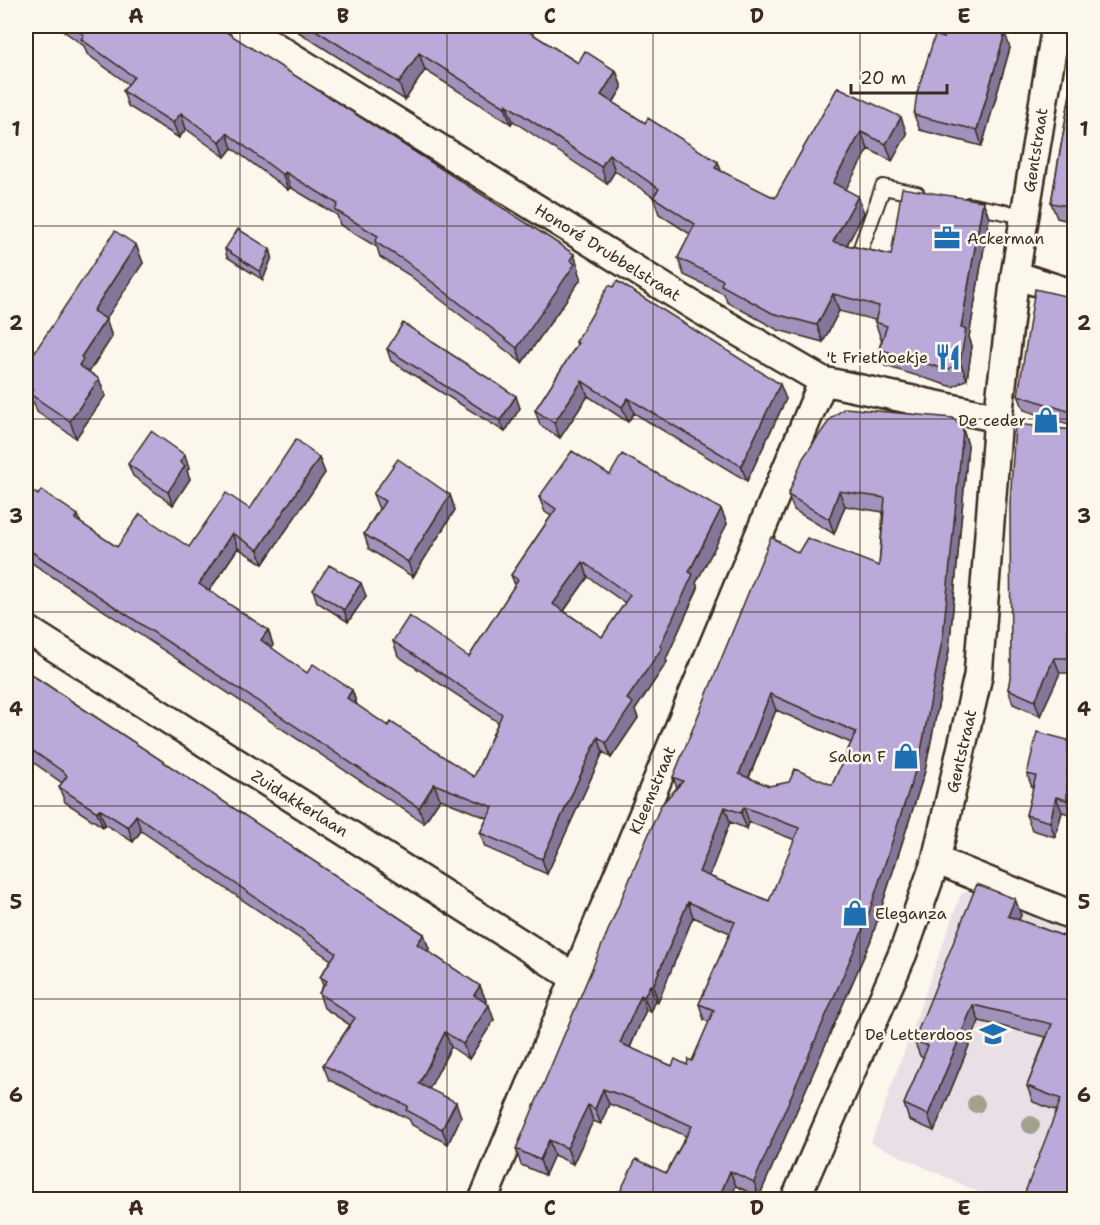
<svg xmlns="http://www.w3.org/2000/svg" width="1100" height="1225" font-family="'Shantell Sans',sans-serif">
<rect width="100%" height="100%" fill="#fbf7ec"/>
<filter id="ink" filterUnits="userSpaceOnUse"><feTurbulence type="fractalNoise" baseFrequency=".0167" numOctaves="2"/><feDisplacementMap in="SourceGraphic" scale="12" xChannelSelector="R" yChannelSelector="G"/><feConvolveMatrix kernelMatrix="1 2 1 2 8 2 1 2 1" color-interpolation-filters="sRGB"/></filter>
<g filter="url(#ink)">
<path fill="#e8e0e6" d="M981 887 1074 925V1199H994L871 1143 961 894Z"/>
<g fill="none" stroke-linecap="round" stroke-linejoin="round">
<g stroke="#3b2a1e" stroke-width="18">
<path id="lane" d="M968 205 1024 216
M858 256 883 187 917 194"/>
</g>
<g stroke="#3b2a1e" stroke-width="32">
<path id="street" d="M242 26 699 309 823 381 998 418
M1015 275 1074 294
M26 629 574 977
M936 860 1074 916
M483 1200 823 381
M795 1200 903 953 936 860 978 676 998 418 1015 275 1056 26"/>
</g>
<use href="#lane" stroke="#fbf7ec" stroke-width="14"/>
<use href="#street" stroke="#fbf7ec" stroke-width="27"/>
</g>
<g fill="#a2a18e">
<circle cx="976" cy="1104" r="9"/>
<circle cx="1031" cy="1125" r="9"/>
</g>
<path fill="#a191bb" stroke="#3b2a1e" stroke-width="1.5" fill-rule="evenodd" d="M57 26H217L579 269 578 271 581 279 522 363 409 275 380 257 377 247 340 225 337 215 290 187 288 190 232 148 225 157 186 129 179 138 128 106 123 91 128 84 87 54 84 46Z
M289 26H520L578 63 616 71 622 88 613 103 645 123 718 162 721 171 775 198 838 87 907 134 892 161 868 149 845 189 864 213 847 245 891 255 983 201 989 218 969 337 972 346 967 379 953 387 885 366 879 349 882 339H881L875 322V320L839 311 823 342 778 330 727 302 724 294 684 275 678 258 690 234 659 214 653 197 615 171 607 184 513 121 511 124 425 70 405 100Z
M944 38 1010 48 982 146 920 130 914 115Z
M1074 72V222L1057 218 1051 203Z
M136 245 143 263 105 319 112 337 89 372 99 379 105 396 76 438 37 412 34 403 26 398V356L30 359Z
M225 249H270L272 257 263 280 227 257Z
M1074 298V426L1024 410 1018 395Z
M576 342 786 399 747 481 634 413 628 422 588 396 560 438 540 425 535 410 577 345Z
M387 349 520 408 505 432 391 361Z
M963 430 968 445 949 651 925 771 871 940 759 1197 736 1186 666 1173 686 1136 640 1115 609 1104 601 1124 593 1121 573 1164 554 1155 545 1175 521 1165 516 1149 677 788 673 777 798 553 879 566 883 512 845 506 834 534 794 510 788 495ZM776 710 851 743 832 785 769 786 749 778ZM730 822 747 829 749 822 795 840 769 901 709 876ZM693 917 730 933 699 1004 704 1020 709 1022 692 1061 687 1065 672 1066 630 1048 646 1010 650 1012 655 1000 658 1002Z
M1074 430V591H1073V673H1060L1040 716 1013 704 1008 689Z
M185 455 189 468 187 471 190 479 173 505 133 476 128 464Z
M319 458 325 473 263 564 238 548 209 591 268 630 273 645 271 648 307 673 352 690 357 705 388 726 474 777 498 722 398 656 393 641 469 657 515 585 511 575 551 516 545 512 539 497 610 475 721 509 727 524 696 583 698 588 666 659 667 662 635 710 638 718 611 758 603 752 547 874 485 847 480 833 487 818 440 799 424 823 26 559V487L117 547H189L250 509ZM588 577 625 603 602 637 564 611Z
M373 494 450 495 455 510 413 577 369 549 364 534 379 509Z
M313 590 366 596 348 622 317 602Z
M26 671 424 934 429 949 428 951 480 986 486 1001 485 1002 494 1020 469 1059 451 1047 429 1089 461 1117 448 1144 412 1125 409 1119 329 1080 323 1065 350 1025 324 1008 319 993 323 986 320 977 331 960 141 831 133 842 105 824 103 827 65 802 59 787 62 783 26 757Z
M1068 740 1073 755V815L1062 812 1055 837 1032 830 1026 815 1033 790 1027 774Z
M1015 899 1021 915 1019 920 1074 940V1200L1057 1111 1033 1102 1027 1086 1046 1037 979 1021 934 1131 909 1120 904 1104 923 1058 920 1056 914 1040Z"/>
<path fill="#837698" stroke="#3b2a1e" stroke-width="1.5" d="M1005 33 1010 48 982 146 977 130Z
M419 53 425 70 405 100 399 83Z
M616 71 622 88 607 112 601 95Z
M506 104 513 121 511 124 505 107Z
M181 113 186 129 179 138 173 123Z
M901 117 907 134 892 161 886 144Z
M861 132 868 149 840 200 833 183Z
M227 133 232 148 225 157 220 142Z
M609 154 615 171 607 184 601 167Z
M718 162 724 179 715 168Z
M285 172 290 187 288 190 283 175Z
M858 196 864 213 839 259 833 242Z
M983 201 989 218 969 337 972 346 967 379 960 362 961 328Z
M136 245 143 263 100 328 93 311Z
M270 249 272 257 263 280 260 272Z
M574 254 579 269 578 271 581 279 522 363 517 348Z
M833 294 839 311 823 342 817 325Z
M106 319 112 337 88 373 79 365 81 357Z
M99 379 105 396 76 438 70 421Z
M582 381 588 396 560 438 554 423Z
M780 384 786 399 747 481 741 466Z
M516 396 520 408 505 432 500 421Z
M628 398 634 413 628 422 622 407Z
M963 430 968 445 949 651 925 771 871 940 759 1197 754 1182Z
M185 455 189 468 187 471 190 479 173 505 168 492 180 462Z
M319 458 325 473 263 564 258 550Z
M839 491 845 506 834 534 829 519Z
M450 495 455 510 413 577 408 562Z
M721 509 727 524 696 583 698 588 666 659 667 662 635 710 638 718 611 758 606 743 627 699 660 646 689 572Z
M78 515 83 530 75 519Z
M232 533 238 548 204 598 199 584Z
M583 562 588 577 558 619 553 604Z
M1068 576 1073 591V673L1068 658Z
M361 583 366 596 348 622 344 610Z
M268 630 273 645 266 655 261 640Z
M1054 658 1060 673 1040 716 1035 701Z
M352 690 357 705 352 713 347 698Z
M770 694 776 710 744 789 739 774Z
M598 737 603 752 547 874 542 859Z
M1068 740 1073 755V815L1067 800Z
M434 784 440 799 424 823 419 808Z
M1056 797 1062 812 1055 837 1050 822Z
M725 807 730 822 705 887 699 872Z
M744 807 749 822 747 829 741 813Z
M99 809 105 824 103 827 97 812Z
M136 815 141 831 133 842 128 827Z
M1015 899 1021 915 1014 932 1008 916Z
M688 902 693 917 658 1002 653 986Z
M424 934 429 949 423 959 417 944Z
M650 985 655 1000 650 1012 644 997Z
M480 986 486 1001 479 1010 474 995Z
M641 995 646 1010 625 1059 620 1043Z
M489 1005 494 1020 469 1059 463 1044Z
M973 1005 979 1021 934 1131 928 1115Z
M445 1032 451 1047 424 1099 419 1084Z
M603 1089 609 1104 601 1124 595 1109Z
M456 1102 461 1117 448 1144 442 1129Z
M588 1105 593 1121 573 1164 567 1148Z
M549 1140 554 1155 545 1175 540 1160Z
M730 1171 736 1186 730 1200H718Z"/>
<path fill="#bba9d9" stroke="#3b2a1e" stroke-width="1.5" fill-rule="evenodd" d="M71 26H217L539 231 574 254 570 260 575 264 517 348 404 260 375 242 378 236 335 210 338 204 285 172 283 175 227 133 220 142 181 113 173 123 123 91 134 77 81 39 84 35Z
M309 26H520L578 63 585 51 616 71 601 95 645 123 648 118 718 162 715 168 775 198 838 87 901 117 886 144 861 132 833 183 858 196 833 242 891 255 902 188 983 201 961 328 966 329 960 362 947 370 879 349 887 326 875 322 879 306 833 294 817 325 772 313 721 285 723 280 678 258 695 224 653 197 659 189 609 154 601 167 506 104 505 107 419 53 399 83Z
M948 26H980L1005 33 977 130 914 115 917 93 935 35 944 38Z
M1074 72V207L1051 203Z
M238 229 270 249 260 272 225 249Z
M115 231 136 245 93 311 106 319 81 357 83 359 79 365 99 379 70 421 30 394 33 390 26 385V356L30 359Z
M617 281 780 384 741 466 628 398 622 407 582 381 554 423 535 410 578 343 576 342 609 285 613 287Z
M1035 289 1074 298V413L1018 395Z
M403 323 516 396 500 421 387 349Z
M845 408 953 418 963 430 943 636 920 756 865 925 754 1182 730 1171 718 1200H616L636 1159 666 1173 692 1126 635 1100 603 1089 595 1109 588 1105 567 1148 549 1140 540 1160 516 1149 661 805 683 781 673 777 771 537 798 553 807 538 879 566 885 498 839 491 829 519 788 495 803 458 831 418ZM770 694 856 732 832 785 795 769 789 782 769 786 739 774ZM725 807 741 813 744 807 799 828 769 901 699 872ZM688 902 735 922 699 1004 714 1010 692 1061 688 1059 687 1065 675 1059 672 1066 620 1043 641 995 644 997 650 985 653 986Z
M1015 424 1074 430V578L1068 576V658H1054L1035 701 1008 689 1011 672 1010 504Z
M151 431 185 455 180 462 185 466 168 492 128 464Z
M296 439 319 458 258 550 232 533 199 584 268 630 261 640 307 673 313 664 352 690 347 698 388 726 391 722 474 777 502 714 393 641 409 616 469 657 518 580 511 575 556 509 539 497 572 451 610 475 622 454 721 509 689 572 693 574 660 646 662 648 627 699 633 703 606 743 598 737 542 859 480 833 493 807 434 784 419 808 26 548V487L38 495 41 490 78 515 75 519 117 547 140 514 189 547 226 493 250 509ZM583 562 630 595 602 637 553 604Z
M398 459 450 495 408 562 364 534 385 501 373 494Z
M329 565 361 583 344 610 313 590Z
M26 671 424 934 417 944 480 986 474 995 489 1005 463 1044 445 1032 419 1084 456 1102 442 1129 406 1110 408 1106 323 1065 355 1018 319 993 327 981 320 977 336 953 136 815 128 827 99 809 97 812 59 787 67 776 65 773 26 746Z
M1037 732 1068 740 1067 800 1056 797 1050 822 1026 815 1036 776 1027 774Z
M977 884 1015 899 1008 916 1074 940V1200H1022L1061 1099 1027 1086 1052 1024 973 1005 928 1115 904 1104 928 1046 914 1040Z"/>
</g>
<path fill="none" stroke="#3b2a1e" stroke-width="1.5" stroke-opacity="0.55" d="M240 26V1200M447 26V1200M653 26V1200M860 26V1200M26 226H1074M26 419H1074M26 612H1074M26 806H1074M26 999H1074"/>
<defs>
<g id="office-bare" transform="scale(2.07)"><path d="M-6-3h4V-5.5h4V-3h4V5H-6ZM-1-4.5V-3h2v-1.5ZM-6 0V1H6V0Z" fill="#1f6fb2" stroke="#fbf7ec" stroke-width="2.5" paint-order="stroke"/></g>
<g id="restaurant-bare" transform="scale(2.07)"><path d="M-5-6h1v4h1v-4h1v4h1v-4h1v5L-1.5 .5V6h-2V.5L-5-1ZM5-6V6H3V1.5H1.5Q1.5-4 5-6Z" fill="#1f6fb2" stroke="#fbf7ec" stroke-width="2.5" paint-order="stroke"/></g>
<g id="shop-bare" transform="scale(2.07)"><path d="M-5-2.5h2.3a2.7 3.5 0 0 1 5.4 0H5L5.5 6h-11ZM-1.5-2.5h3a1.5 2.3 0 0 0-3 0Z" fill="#1f6fb2" stroke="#fbf7ec" stroke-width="2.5" paint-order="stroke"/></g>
<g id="school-bare" transform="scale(2.07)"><path d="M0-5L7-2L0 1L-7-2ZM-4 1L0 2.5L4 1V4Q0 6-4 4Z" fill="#1f6fb2" stroke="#fbf7ec" stroke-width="2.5" paint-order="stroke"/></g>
</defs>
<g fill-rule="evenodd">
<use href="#office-bare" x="947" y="238"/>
<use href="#restaurant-bare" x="948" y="357"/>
<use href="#shop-bare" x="1046" y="420"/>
<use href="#shop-bare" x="906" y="756"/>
<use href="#shop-bare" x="855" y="913"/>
<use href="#school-bare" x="993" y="1034"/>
</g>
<g text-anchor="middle" stroke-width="5" stroke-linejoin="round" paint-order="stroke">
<g font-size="16" fill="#3b2a1e" stroke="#fbf7ec">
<text transform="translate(1035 150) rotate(-81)" y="6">Gentstraat</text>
<text transform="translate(608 252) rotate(32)" y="6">Honoré Drubbelstraat</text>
<text transform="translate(961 751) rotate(-77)" y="6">Gentstraat</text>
<text transform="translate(652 790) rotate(-67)" y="6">Kleemstraat</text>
<text transform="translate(300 803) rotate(32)" y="6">Zuidakkerlaan</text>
</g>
<g font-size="16" fill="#3b2a1e" stroke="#fbf7ec" text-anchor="end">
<text x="967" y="244" text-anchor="start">Ackerman</text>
<text x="928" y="363">'t Friethoekje</text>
<text x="1026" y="426">De ceder</text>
<text x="886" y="762">Salon F</text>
<text x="875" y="919" text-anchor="start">Eleganza</text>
<text x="973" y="1040">De Letterdoos</text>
</g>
</g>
<rect width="1100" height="1225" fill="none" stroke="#fbf7ec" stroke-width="66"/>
<path d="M851 84v9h96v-9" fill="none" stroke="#3b2a1e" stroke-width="3"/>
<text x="860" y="84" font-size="18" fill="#3b2a1e" stroke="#fbf7ec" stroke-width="4.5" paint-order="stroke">20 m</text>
<rect x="33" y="33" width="1034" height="1159" fill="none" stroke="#3b2a1e" stroke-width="2"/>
<g font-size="20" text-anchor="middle" font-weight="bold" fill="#3b2a1e">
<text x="136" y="23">A</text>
<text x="343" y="23">B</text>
<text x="550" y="23">C</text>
<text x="757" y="23">D</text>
<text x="964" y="23">E</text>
<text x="16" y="136">1</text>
<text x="1084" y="136">1</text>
<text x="16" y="330">2</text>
<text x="1084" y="330">2</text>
<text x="16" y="523">3</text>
<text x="1084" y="523">3</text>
<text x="16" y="716">4</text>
<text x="1084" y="716">4</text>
<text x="16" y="909">5</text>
<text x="1084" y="909">5</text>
<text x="16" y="1102">6</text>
<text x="1084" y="1102">6</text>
<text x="136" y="1215">A</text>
<text x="343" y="1215">B</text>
<text x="550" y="1215">C</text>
<text x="757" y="1215">D</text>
<text x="964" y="1215">E</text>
</g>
</svg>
